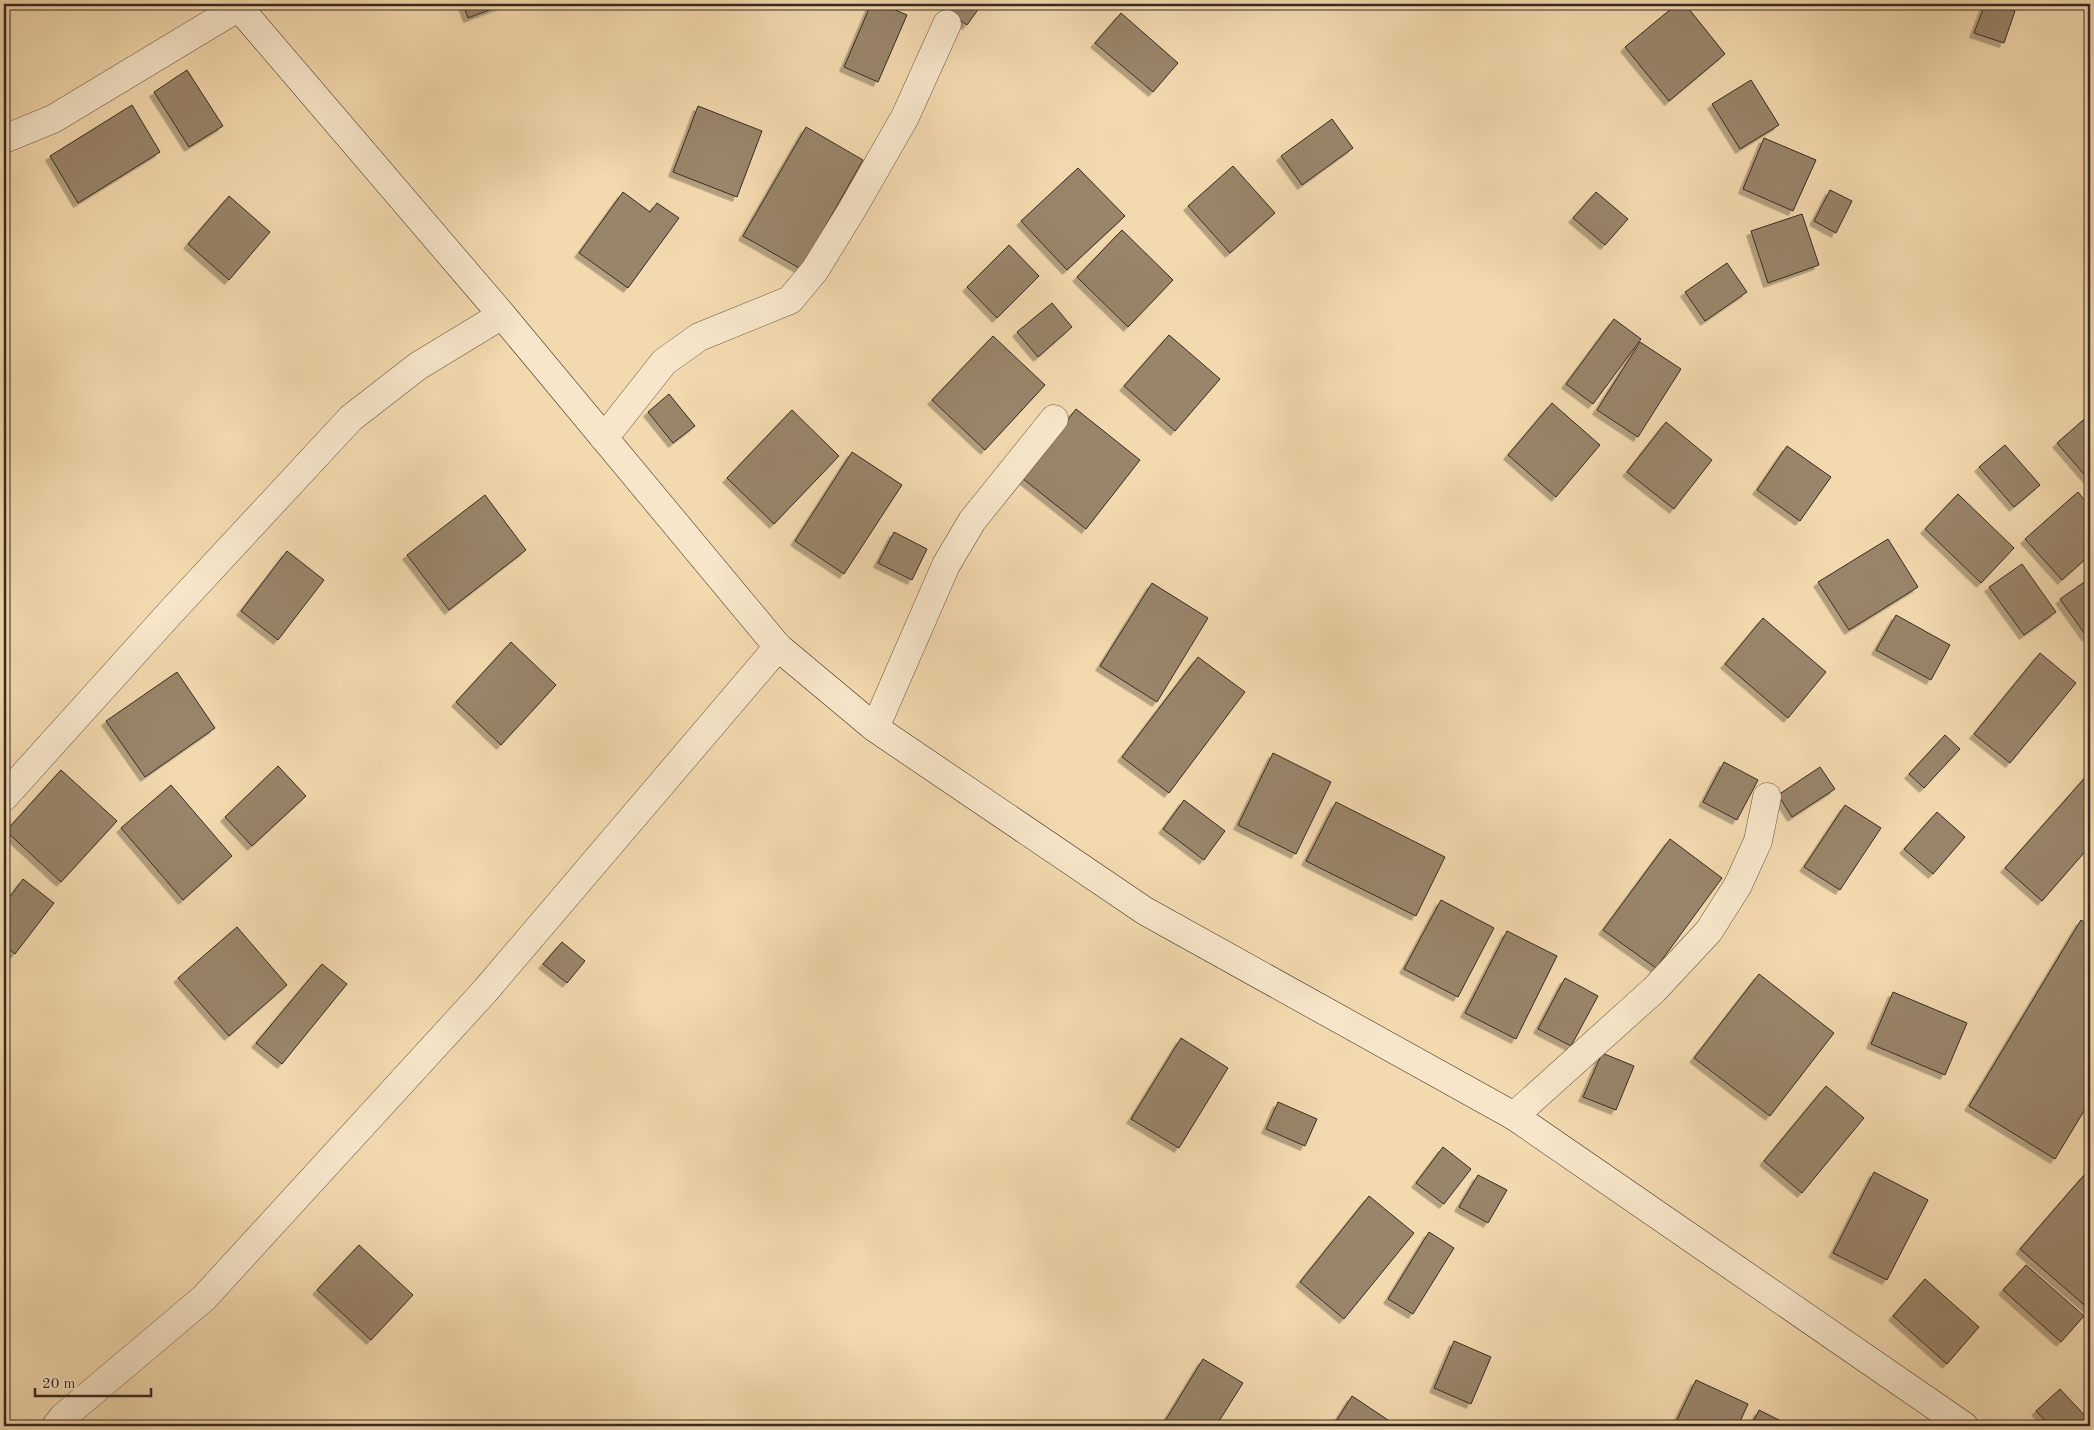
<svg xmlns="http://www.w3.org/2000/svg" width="2094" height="1430" font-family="'Old Standard TT',serif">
<defs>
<filter id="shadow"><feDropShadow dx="-4.5" dy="4.5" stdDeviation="0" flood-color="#0004"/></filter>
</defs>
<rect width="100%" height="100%" fill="#f3d9ae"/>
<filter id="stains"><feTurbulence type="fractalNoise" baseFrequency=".004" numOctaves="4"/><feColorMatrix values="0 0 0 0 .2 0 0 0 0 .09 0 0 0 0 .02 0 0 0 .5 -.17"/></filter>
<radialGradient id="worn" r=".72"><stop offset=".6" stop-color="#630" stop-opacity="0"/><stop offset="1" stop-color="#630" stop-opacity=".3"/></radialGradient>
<path fill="#99856a" stroke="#372b20" filter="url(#shadow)" d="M463 4H505L468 18Z
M871 4H881L907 15 878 82 844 67Z
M953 4H982L967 25 947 11Z
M1677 4H1685L1725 54 1669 101 1625 47Z
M1985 4H1991L2015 11 2004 43 1974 33Z
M1121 13 1178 63 1153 92 1095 43Z
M187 70 223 126 189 147 154 92Z
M1751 80 1779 125 1740 149 1712 104Z
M132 105 160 152 78 203 50 156Z
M698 106 762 131 737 197 673 172Z
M1332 119 1353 148 1302 185 1281 156Z
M806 127 863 160 801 269 743 236Z
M1764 138 1816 160 1793 211 1743 189Z
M1233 166 1275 213 1230 253 1188 206Z
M1078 168 1125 216 1067 270 1021 221Z
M1830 190 1852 201 1836 233 1814 221Z
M623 192 650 212 657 203 679 218 628 288 579 253Z
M1596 192 1628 219 1605 245 1573 218Z
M229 196 270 232 229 280 188 244Z
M1802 214 1819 265 1768 283 1751 231Z
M1122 230 1173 280 1128 327 1077 277Z
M1009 245 1039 276 997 318 967 287Z
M1727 263 1747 292 1705 321 1685 292Z
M1052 303 1072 327 1038 357 1017 332Z
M1614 319 1641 339 1593 404 1566 384Z
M1169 335 1220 379 1175 431 1124 386Z
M993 336 1045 385 985 450 932 400Z
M1640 342 1681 369 1638 437 1597 410Z
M669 394 695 426 673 443 648 412Z
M1552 403 1600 445 1556 497 1508 455Z
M1076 409 1140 460 1086 529 1022 478Z
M792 410 839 456 774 524 727 478Z
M2090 414V481L2057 443Z
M1666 422 1712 460 1674 509 1627 472Z
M2005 445 2040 485 2014 507 1979 467Z
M1787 446 1831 477 1800 521 1757 490Z
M852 452 902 485 844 574 795 541Z
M2078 492 2090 507V555L2062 580 2025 539Z
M1958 494 2014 548 1981 583 1925 529Z
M485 495 526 550 449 610 407 555Z
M894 532 927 549 912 580 878 563Z
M1888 539 1918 587 1849 630 1818 582Z
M287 551 324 580 278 640 241 611Z
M2022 564 2056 612 2024 635 1989 587Z
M2090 578V635L2087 637 2060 599Z
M1152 583 1208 618 1157 702 1100 666Z
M1896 615 1950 645 1931 680 1876 650Z
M1763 618 1826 672 1788 718 1725 664Z
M511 642 556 685 501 745 456 702Z
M2040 653 2076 683 2010 763 1974 734Z
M1198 657 1245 692 1169 793 1122 757Z
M177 672 215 728 145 777 106 721Z
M1945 735 1960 749 1924 788 1909 774Z
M1273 753 1331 782 1296 854 1238 825Z
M1724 762 1758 780 1737 820 1703 802Z
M278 766 306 796 252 846 225 817Z
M1820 767 1835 789 1792 817 1778 795Z
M61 770 117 821 61 882 6 831Z
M2090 772V846L2042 901 2005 868Z
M171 785 232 856 183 900 121 828Z
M1184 800 1225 831 1204 860 1163 829Z
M1336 802 1445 857 1416 916 1306 861Z
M1845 805 1881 828 1840 890 1804 867Z
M1937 812 1965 837 1933 874 1904 849Z
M1670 839 1722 878 1656 968 1603 930Z
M23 879 54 903 15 954 4 945V905Z
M1441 900 1494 928 1458 997 1404 969Z
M2081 920 2090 926V1101L2055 1159 1969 1106Z
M237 927 287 985 229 1036 178 978Z
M1507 931 1557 956 1516 1039 1465 1013Z
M562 942 585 961 567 983 543 964Z
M322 964 347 984 282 1064 256 1043Z
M1759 974 1834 1033 1770 1116 1694 1058Z
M1565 978 1598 996 1571 1046 1538 1029Z
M1893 992 1967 1023 1945 1075 1871 1044Z
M1181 1038 1228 1068 1179 1148 1131 1119Z
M1602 1053 1634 1066 1616 1110 1583 1097Z
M1826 1086 1864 1118 1802 1193 1764 1161Z
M1278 1102 1317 1119 1305 1146 1266 1129Z
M1443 1147 1471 1169 1444 1204 1416 1183Z
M1874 1172 1928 1200 1887 1280 1833 1253Z
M2085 1174 2090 1178V1310L2020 1249Z
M1478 1175 1507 1190 1488 1223 1459 1207Z
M1369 1196 1414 1233 1344 1319 1300 1282Z
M1429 1232 1454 1248 1413 1314 1388 1299Z
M359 1245 413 1295 371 1340 317 1290Z
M2026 1265 2084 1316 2061 1342 2003 1290Z
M1925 1279 1979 1327 1947 1364 1893 1316Z
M1454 1341 1491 1357 1471 1404 1434 1388Z
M1203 1359 1243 1383 1216 1426H1162Z
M1696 1380 1748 1404 1738 1426H1674Z
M2060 1389 2090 1421V1426H2050L2036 1411Z
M1352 1396 1397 1426H1333Z
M1759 1410 1791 1426H1751Z"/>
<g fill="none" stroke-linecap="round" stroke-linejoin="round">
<g stroke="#665644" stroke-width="29">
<path id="minor" d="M4 139 53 119 244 4
M604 438 664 362 699 337 790 300 815 270 853 208 905 117 947 24
M875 728 946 565 972 521 1054 419
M4 797 170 613 351 418 418 366 502 315
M1514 1116 1654 990 1709 931 1738 885 1758 841 1767 797
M56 1426 63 1417 204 1298 485 991 778 647"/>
</g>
<g stroke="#372b20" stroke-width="29">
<path id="secondary" d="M236 4 502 315 778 647 875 728 1145 911 1514 1116 1964 1426"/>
</g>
<use href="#minor" stroke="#f7e6ca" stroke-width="28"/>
<use href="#secondary" stroke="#f7e6ca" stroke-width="28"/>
</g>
<rect width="2094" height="1430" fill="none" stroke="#f3d9ae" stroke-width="20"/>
<rect x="5" y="5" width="2084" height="1420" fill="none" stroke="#372b20" stroke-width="2.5"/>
<rect x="10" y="10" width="2074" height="1410" fill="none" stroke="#372b20"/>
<path d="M35 1388v8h116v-8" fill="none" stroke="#372b20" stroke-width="2.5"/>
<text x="42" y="1388" font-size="15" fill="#372b20" stroke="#f7e6ca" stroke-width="4" paint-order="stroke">20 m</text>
<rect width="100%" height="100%" filter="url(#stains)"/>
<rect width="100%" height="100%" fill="url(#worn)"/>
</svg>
